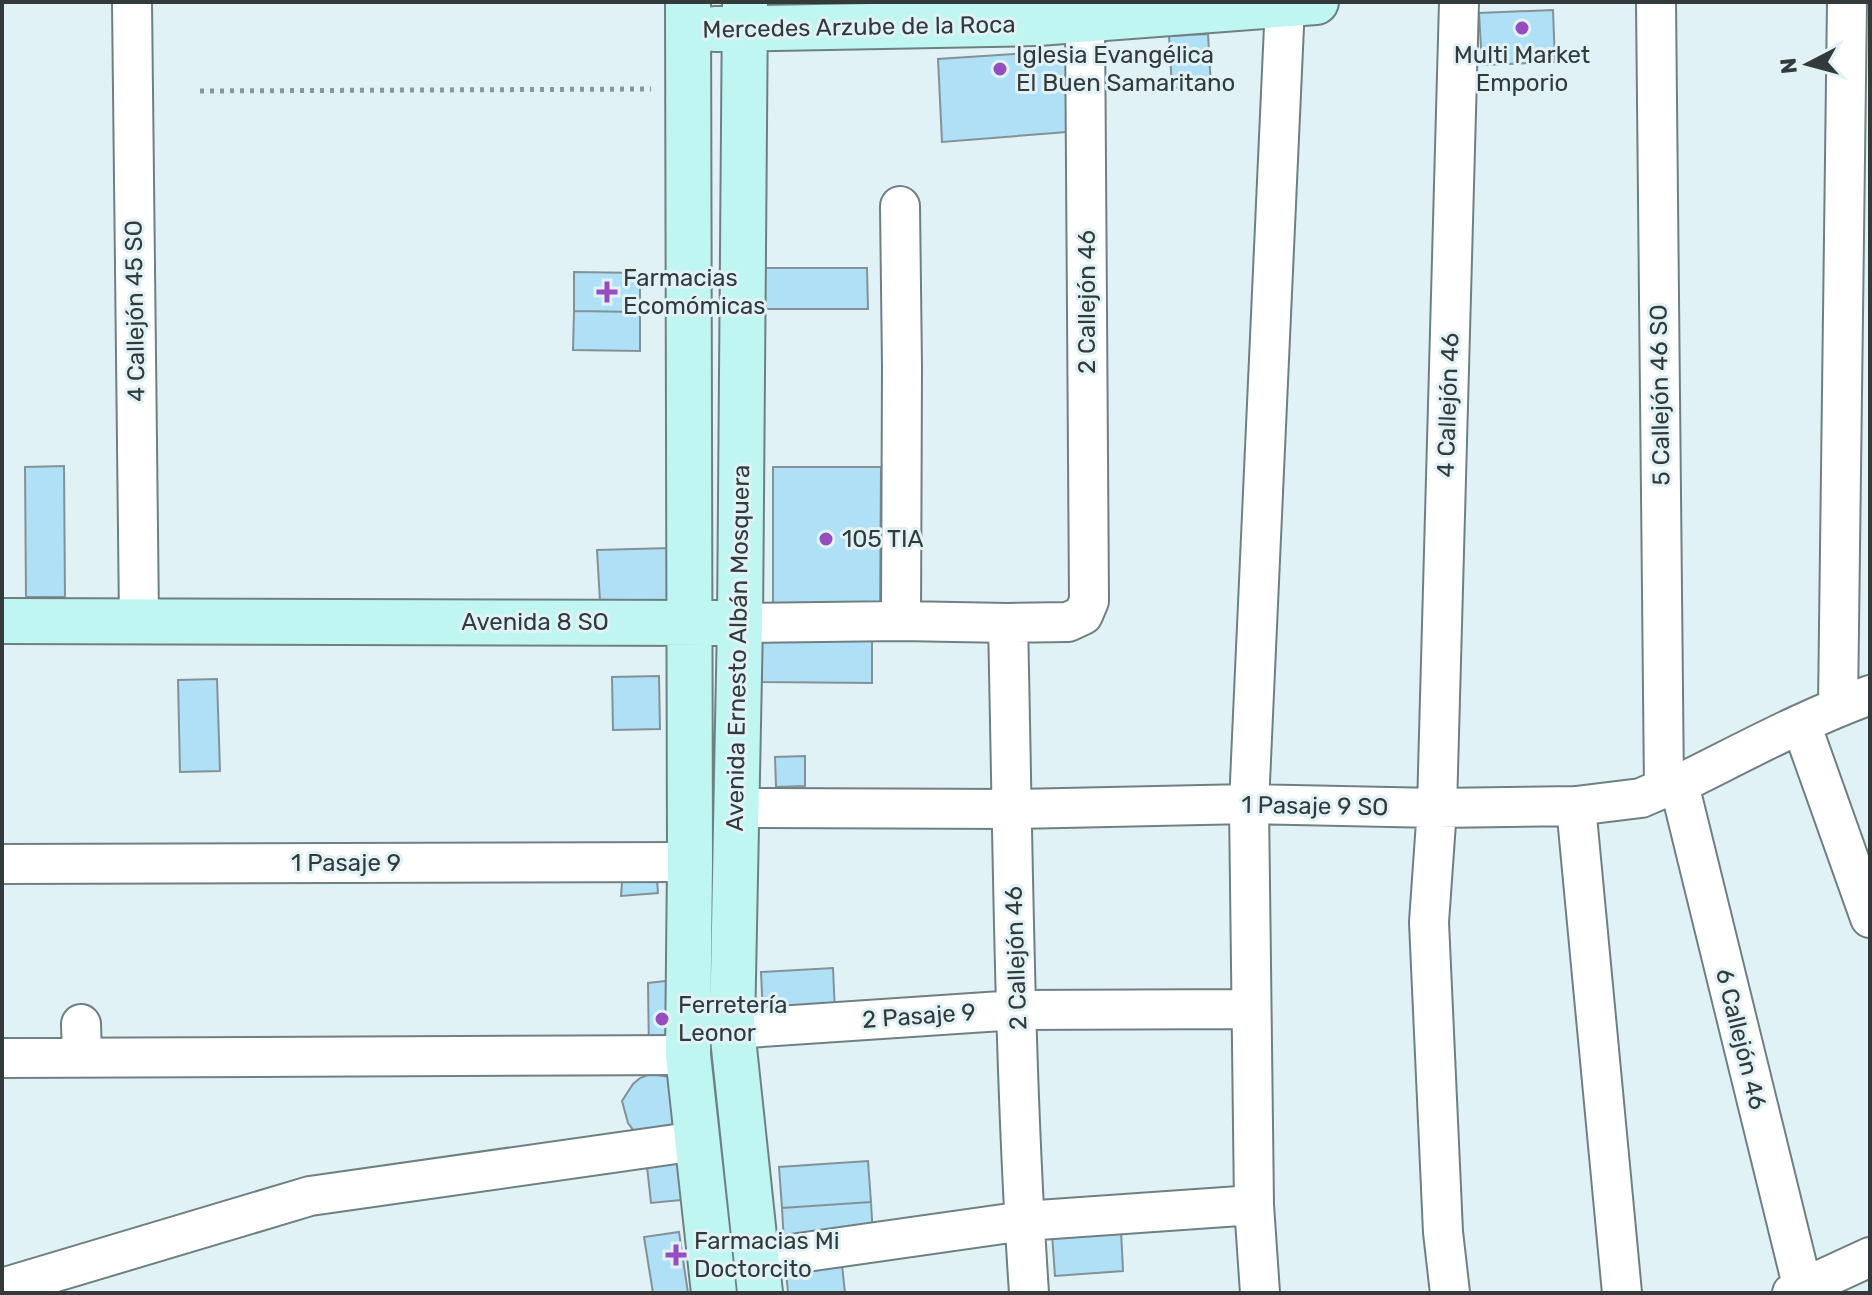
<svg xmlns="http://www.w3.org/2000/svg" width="1872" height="1295" font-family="Rubik,sans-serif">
<rect width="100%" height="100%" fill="#e0f2f5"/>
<path fill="#b0e0f5" stroke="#839299" stroke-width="2" d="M1553 10 1555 62 1482 65 1479 13Z
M1208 34 1211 86 1172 88 1169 36Z
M1077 50 1079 131 942 142 938 59Z
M764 268H867L868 309H765Z
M574 272 640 273V312L574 311Z
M574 311 640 312V351L573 350Z
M64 466 65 597H26L25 467Z
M773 467H881L880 611H773Z
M670 548 675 622 601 618 597 550Z
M762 637 872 638V683L762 682Z
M659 676 660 729 613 730 612 677Z
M217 679 220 771 180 772 178 680Z
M805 756V786L776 787 775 757Z
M656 866 658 893 621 896 623 869Z
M833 968 835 1013 763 1016 761 972Z
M674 980 675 1054H649L648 983Z
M650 1074 670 1077 677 1134 634 1131 628 1123 622 1101 633 1084 640 1078Z
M645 1148 684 1149 691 1199 651 1203Z
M868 1161 871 1202 782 1208 779 1167Z
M871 1202 873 1237 784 1243 782 1208Z
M1121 1230 1123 1271 1055 1276 1052 1234Z
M679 1232 688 1293H653L644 1237Z
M842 1265 845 1293H788L786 1271Z"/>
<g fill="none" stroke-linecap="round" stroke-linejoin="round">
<g stroke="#6f8082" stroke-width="42">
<path id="street" d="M132 2 139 620
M1656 2 1664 788
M900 206 902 367 901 621
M740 623 901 621 1008 623 1068 622 1083 615 1089 601 1085 20
M1008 623C1013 846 1014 1070 1029 1293
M1838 706 1847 2
M1801 724 1870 918
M1679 784 1804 1293
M1576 806 1622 1293
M736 808 1012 809 1249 804 1437 808 1576 806 1641 798 1664 788 1679 784C1742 753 1804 719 1870 695
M2 864 690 862
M81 1024 82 1057
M732 1029 1017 1010 1251 1009
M2 1058 688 1055
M757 1259 1024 1221 1254 1205
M2 1288 310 1196 697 1141
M1260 1293 1254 1205 1249 804 1285 4
M1450 1293 1443 1232 1429 922 1437 808 1459 2
M1792 1293 1870 1257"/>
</g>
<g stroke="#6f8082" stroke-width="48">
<path id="secondary" d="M688 2 690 862 688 1055 714 1293
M745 2 740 623 732 1029 760 1293
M715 29 1038 23 1316 2
M2 621 717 623"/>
</g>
<path stroke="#8a9799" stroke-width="5" stroke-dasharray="4 6" stroke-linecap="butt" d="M200 91 651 89"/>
<use href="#street" stroke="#fff" stroke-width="38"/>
<use href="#secondary" stroke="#bff6f1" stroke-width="44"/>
</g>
<g fill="#954dc0" stroke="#e0f2f5" stroke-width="3">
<circle cx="1522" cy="28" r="8"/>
<circle cx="1000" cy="69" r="8"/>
<path d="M603 280h8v8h8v8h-8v8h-8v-8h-8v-8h8z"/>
<circle cx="826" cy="539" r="8"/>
<circle cx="662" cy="1019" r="8"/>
<path d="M672 1243h8v8h8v8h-8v8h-8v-8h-8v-8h8z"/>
</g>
<g text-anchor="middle" stroke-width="6" stroke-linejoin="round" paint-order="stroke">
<g font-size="24" fill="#323a3b" stroke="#e0f2f5">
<text transform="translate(859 27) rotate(-1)" y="8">Mercedes Arzube de la Roca</text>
<text transform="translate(1087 302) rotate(-90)" y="8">2 Callejón 46</text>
<text transform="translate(135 311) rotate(-91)" y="8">4 Callejón 45 SO</text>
<text transform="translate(1660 395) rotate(-91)" y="8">5 Callejón 46 SO</text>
<text transform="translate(1448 405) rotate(-88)" y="8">4 Callejón 46</text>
<text x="535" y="630">Avenida 8 SO</text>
<text transform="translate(738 648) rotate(-89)" y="8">Avenida Ernesto Albán Mosquera</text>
<text transform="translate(1315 806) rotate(1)" y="8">1 Pasaje 9 SO</text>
<text x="346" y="871">1 Pasaje 9</text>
<text transform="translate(1016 958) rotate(-92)" y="8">2 Callejón 46</text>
<text transform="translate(919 1016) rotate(-4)" y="8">2 Pasaje 9</text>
<text transform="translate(1741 1039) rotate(76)" y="8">6 Callejón 46</text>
</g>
<g font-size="24" fill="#323a3b" stroke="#e0f2f5" text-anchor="start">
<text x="1016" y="63">Iglesia Evangélica<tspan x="1016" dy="28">El Buen Samaritano</tspan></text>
<text x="1522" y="63" text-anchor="middle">Multi Market<tspan x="1522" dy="28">Emporio</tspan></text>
<text x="623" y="286">Farmacias<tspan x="623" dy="28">Ecomómicas</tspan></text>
<text x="842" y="547">105 TIA</text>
<text x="678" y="1013">Ferretería<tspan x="678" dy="28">Leonor</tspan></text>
<text x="694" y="1249">Farmacias Mi<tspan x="694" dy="28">Doctorcito</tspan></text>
</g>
</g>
<rect width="1872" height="1295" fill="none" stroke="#323a3b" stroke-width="8"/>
<g transform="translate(1808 64) rotate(264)" stroke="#e0f2f5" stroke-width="6" paint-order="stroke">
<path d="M0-6L14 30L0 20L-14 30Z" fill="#323a3b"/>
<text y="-12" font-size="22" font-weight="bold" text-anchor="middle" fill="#323a3b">N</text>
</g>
</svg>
